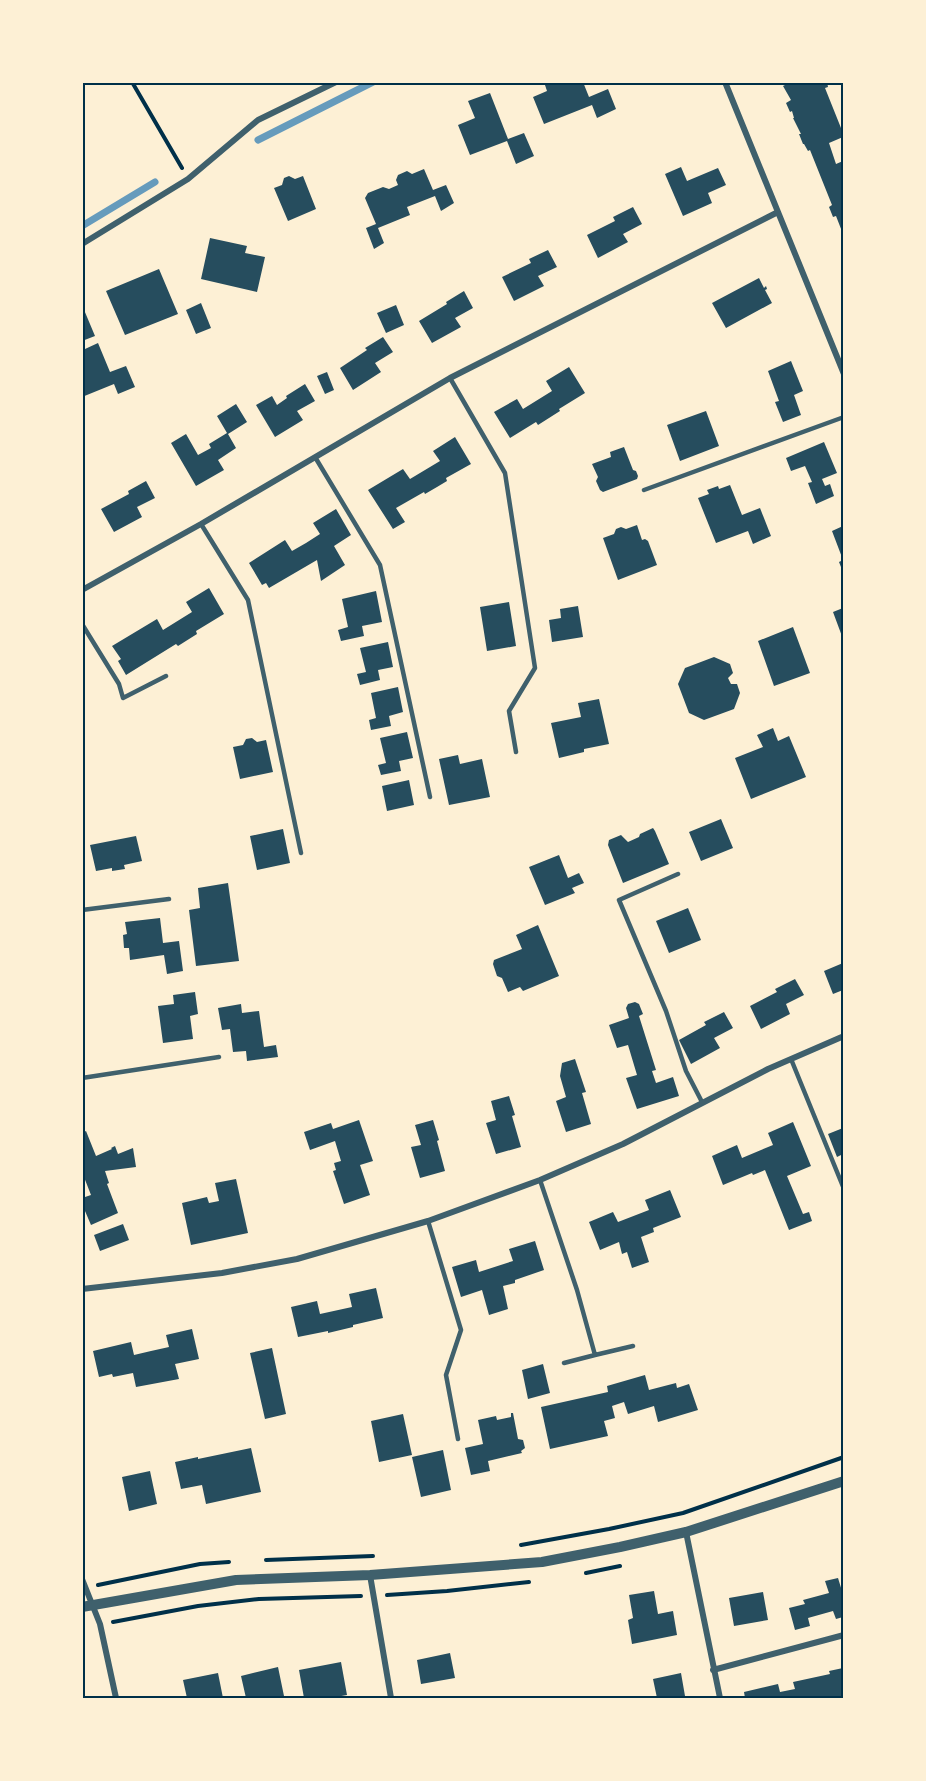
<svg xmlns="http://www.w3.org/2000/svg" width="926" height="1781" font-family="'Zilla Slab',serif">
<rect width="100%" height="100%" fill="#fdf0d5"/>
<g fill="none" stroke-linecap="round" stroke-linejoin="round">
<path stroke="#669bbc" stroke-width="7" d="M258 140 373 82
M82 226 155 182"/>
</g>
<path fill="#264d5e" d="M544 82H583L589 97 608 89 616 109 597 118 592 105 544 124 533 97 547 91Z
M784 82H827L828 87 825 88 843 133V137L829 143 836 164 843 161V234L836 216 833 217 829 207 832 205 810 150 808 151 804 144H803L799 134H801L793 118H794L792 111 790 112 786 103 791 100 783 86 785 85Z
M490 93 508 139 524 133 534 156 516 164 507 141 470 155 458 125 475 118 468 101Z
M681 167 687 181 718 168 726 185 708 193 712 203 683 216 665 174Z
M424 169 433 190 446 185 454 203 441 211 435 196 407 207 410 215 378 228 384 243 374 249 366 228 376 224 365 198 368 193 383 187 389 189 398 185 396 180 398 175 407 171 412 174Z
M289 176 295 179 303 176 316 209 288 221 274 188 282 185 284 178Z
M633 207 642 224 623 234 628 242 598 258 587 235 615 221 613 217Z
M210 238 247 246 245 253 265 257 257 292 201 279Z
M548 250 557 267 538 276 544 286 514 301 502 277 531 263 529 259Z
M159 269 178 314 125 335 106 291Z
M759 278 764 288 766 286 767 289 765 290 772 303 726 328 712 303Z
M464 291 473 308 455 318 461 327 432 343 419 321 447 304 446 302Z
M201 303 211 328 196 334 186 310Z
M82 305 95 336 82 341Z
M396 305 404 325 386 333 377 313Z
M383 337 393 352 375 363 381 372 353 390 340 368 367 350 365 348Z
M82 342 85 349 98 343 110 372 126 366 135 387 118 394 114 384 82 397Z
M791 361 803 391 794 395 801 415 783 422 775 402 779 401 768 371Z
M569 367 585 393 559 409 560 411 538 425 536 422 510 438 494 412 517 399 523 409 552 391 546 381Z
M327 372 334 390 325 394 317 376Z
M305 384 315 401 297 411 303 420 275 437 256 405 272 396 277 405 287 398 286 396Z
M236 404 247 422 228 434 236 448 218 460 224 470 196 486 171 443 186 434 198 455 211 448 209 444 227 433 217 416Z
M706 411 719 446 680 461 667 425Z
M455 437 471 464 446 478 447 481 437 487 425 494 424 492 396 508 405 522 393 529 368 490 403 469 410 479 440 461 433 451Z
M824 442 837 473 822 479 825 486 830 484 834 496 816 504 808 483 812 482 805 466 791 471 786 458Z
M624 447 633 470 636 471 638 476 637 479 603 492 600 490 596 481 598 477 592 464 611 457 610 452Z
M146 481 155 498 137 507 142 517 114 532 101 509 129 494 128 491Z
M730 485 742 515 760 508 771 536 753 544 748 531 716 543 698 498 709 494 707 490 718 486 719 489Z
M336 509 351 535 334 546 345 565 321 581 317 560 269 588 266 583 262 585 249 563 285 540 292 551 306 543 320 534 313 523Z
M637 525 642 540 645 539 648 541 657 565 618 580 603 538 614 534 616 529 621 527 626 529Z
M843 526V572L839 562 843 560 832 531Z
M209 588 224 614 196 631 197 634 178 646 176 644 126 675 118 661 121 659 112 646 157 619 163 630 192 612 186 602Z
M376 591 382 622 362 626 364 636 341 641 338 630 348 627 342 599Z
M509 602 516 646 487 651 480 607Z
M578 606 583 637 552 642 549 620 561 618 560 609Z
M843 608V639L833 612Z
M793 627 810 673 774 686 758 641Z
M388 642 393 667 378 670 380 680 360 685 357 674 366 672 360 648Z
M714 657 730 664 733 673 728 678 731 684H737L740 693 734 709 704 720 689 713 678 684 685 668Z
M398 687 403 712 389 716 391 726 371 730 369 720 376 718 371 693Z
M599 699 609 744 584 749V752L559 758 551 723 581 717 578 703Z
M773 728 778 741 789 736 806 777 751 799 735 758 763 747 757 735Z
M407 732 413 758 399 761 401 771 381 775 378 765 386 763 380 738Z
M252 738 257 742 266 740 273 772 240 779 233 747 243 745 246 739Z
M458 755 460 764 482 759 490 797 449 805 439 759Z
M409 780 414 805 387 811 382 786Z
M721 819 733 848 701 861 689 832Z
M653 828 655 831 669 864 623 883 608 845 609 840 621 835 628 842 639 837 640 834Z
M283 829 290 863 257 870 250 836Z
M136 836 142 861 124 865 125 869 112 871V868L96 871 90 845Z
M559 855 568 878 579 873 584 883 572 888 575 893 545 905 529 867Z
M228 883 239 961 196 966 189 910 200 908 198 888Z
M688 908 701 940 669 953 656 921Z
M160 918 163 943 179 941 183 971 167 974 164 955 130 960 129 948H124L123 935 127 934 125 922Z
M538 925 559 976 523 991 520 987 508 992 502 978 497 976 493 964 494 960 522 949 516 935Z
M843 963V990L833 994 824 971Z
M795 979 804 995 786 1004 790 1014 761 1029 750 1006 777 992 775 989Z
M195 992 198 1014 190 1016 193 1039 163 1043 158 1006 174 1004 173 995Z
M635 1002 639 1004 643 1014 639 1016 656 1070 652 1071 656 1083 673 1077 679 1096 637 1109 626 1078 637 1075 628 1045 617 1048 609 1025 629 1018 626 1008 628 1004Z
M241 1004 242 1013 259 1011 264 1047 276 1045 278 1057 247 1061 246 1051 233 1052 230 1029 222 1030 218 1008Z
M724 1012 733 1028 714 1038 720 1048 691 1064 679 1040 706 1025 704 1022Z
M575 1059 586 1092 582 1093 591 1124 566 1132 556 1101 566 1097 560 1076 562 1063Z
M509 1096 515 1115 512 1116 521 1147 496 1154 486 1123 496 1120 491 1101Z
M359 1120 373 1161 360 1165 370 1195 344 1204 333 1171 336 1170 334 1163 341 1161 335 1141 310 1150 304 1132 331 1123 333 1129Z
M433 1120 439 1140 437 1141 445 1171 420 1178 411 1147 421 1145 415 1125Z
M793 1122 811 1166 787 1176 803 1214 809 1212 812 1221 789 1230 765 1170 753 1175 752 1173 723 1185 712 1156 737 1145 742 1158 773 1145 768 1133Z
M843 1128V1154L837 1157 828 1134Z
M86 1131 96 1156 112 1149 111 1148 115 1146 118 1154 133 1148 136 1167 105 1171 109 1183 107 1184 118 1213 91 1225 82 1204V1198L91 1195 82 1172V1133Z
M236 1179 248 1233 191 1245 182 1203 207 1197 209 1203 219 1201 215 1183Z
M670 1190 681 1217 653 1228 654 1232 641 1237 649 1262 632 1268 627 1252 622 1254 619 1242 600 1250 589 1222 613 1212 618 1222 649 1210 645 1200Z
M123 1224 129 1240 100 1251 94 1235Z
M535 1241 544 1270 515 1280V1283L503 1286 508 1309 489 1315 482 1290 461 1297 452 1267 476 1260 479 1272 513 1261 509 1249Z
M376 1288 383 1318 353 1325V1327L328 1333V1331L298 1337 291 1307 317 1301 320 1314 352 1307 349 1294Z
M192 1329 199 1359 175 1364 179 1379 136 1387 133 1373 113 1377 112 1374 99 1377 93 1351 131 1342 134 1355 151 1351 169 1347 166 1335Z
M272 1348 286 1414 265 1419 250 1353Z
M543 1364 550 1393 528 1399 522 1370Z
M645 1375 649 1390 676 1383 677 1388 689 1384 698 1410 658 1422 654 1406 628 1414 624 1402 612 1406 615 1418 604 1421 608 1436 550 1449 541 1407 608 1392 607 1386Z
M511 1413H513L518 1439 523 1440 525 1448 521 1451 522 1453 488 1461 490 1471 471 1475 465 1448 483 1444 478 1420 496 1416 497 1420 511 1417Z
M403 1414 412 1455 379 1462 371 1421Z
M251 1448 261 1492 206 1504 202 1485 181 1489 175 1462 198 1457V1459Z
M443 1450 451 1490 421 1497 412 1457Z
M150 1471 157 1504 129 1511 122 1477Z
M838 1578 842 1591H843V1617L836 1619 833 1611 808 1618 810 1626 795 1630 789 1608 805 1604 803 1600 829 1593 825 1581Z
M654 1591 658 1614 673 1611 677 1635 632 1644 628 1620 633 1618 629 1595Z
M763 1592 768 1620 734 1626 729 1598Z
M450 1653 455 1678 421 1684 417 1660Z
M341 1662 347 1695 330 1698H304L299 1670Z
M278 1667 284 1696 275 1698H246L241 1676Z
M843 1668V1698H745L744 1692 778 1684 780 1692 795 1689 793 1682 830 1674 829 1671Z
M218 1673 223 1698H187L183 1680Z
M681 1673 685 1696 675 1698H657L653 1679Z"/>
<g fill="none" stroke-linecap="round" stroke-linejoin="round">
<path stroke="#003049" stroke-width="4" d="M132 82 182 168
M521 1545 609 1529 683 1513 844 1457
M266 1560 373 1556
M586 1573 620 1566
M98 1585 200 1564 229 1562
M387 1595 447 1591 529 1582
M113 1622 198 1606 259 1599 361 1596"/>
<path stroke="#3f606c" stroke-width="4.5" d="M450 378 505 473 535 668 509 711 516 752
M315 457 380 565 430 797
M644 490 844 417
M201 524 248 600 301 853
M82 624 119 684 123 698 166 676
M678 874 619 900 666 1011 686 1071 702 1102
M82 910 169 899
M791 1059 844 1189
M82 1078 219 1057
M540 1180 577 1290 595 1355 633 1346
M428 1221 461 1330 446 1375 458 1439
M564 1363 595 1355"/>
<path stroke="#3f606c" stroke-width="6" d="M725 82 844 374
M82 244 188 179 258 120 336 82
M82 590 201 524 450 378 778 212
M82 1289 222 1273 297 1259 428 1221 540 1180 623 1144 768 1069 844 1036
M686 1532 720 1698
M370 1575 391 1698
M82 1579 100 1624 116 1698
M713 1670 844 1635"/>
<path stroke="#3f606c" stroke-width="10" d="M82 1607 236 1580 370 1575 542 1562 620 1547 686 1532 844 1481"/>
</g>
<rect width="926" height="1781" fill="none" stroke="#fdf0d5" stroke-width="168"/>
<rect x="84" y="84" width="758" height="1613" fill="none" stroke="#003049" stroke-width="2"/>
</svg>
